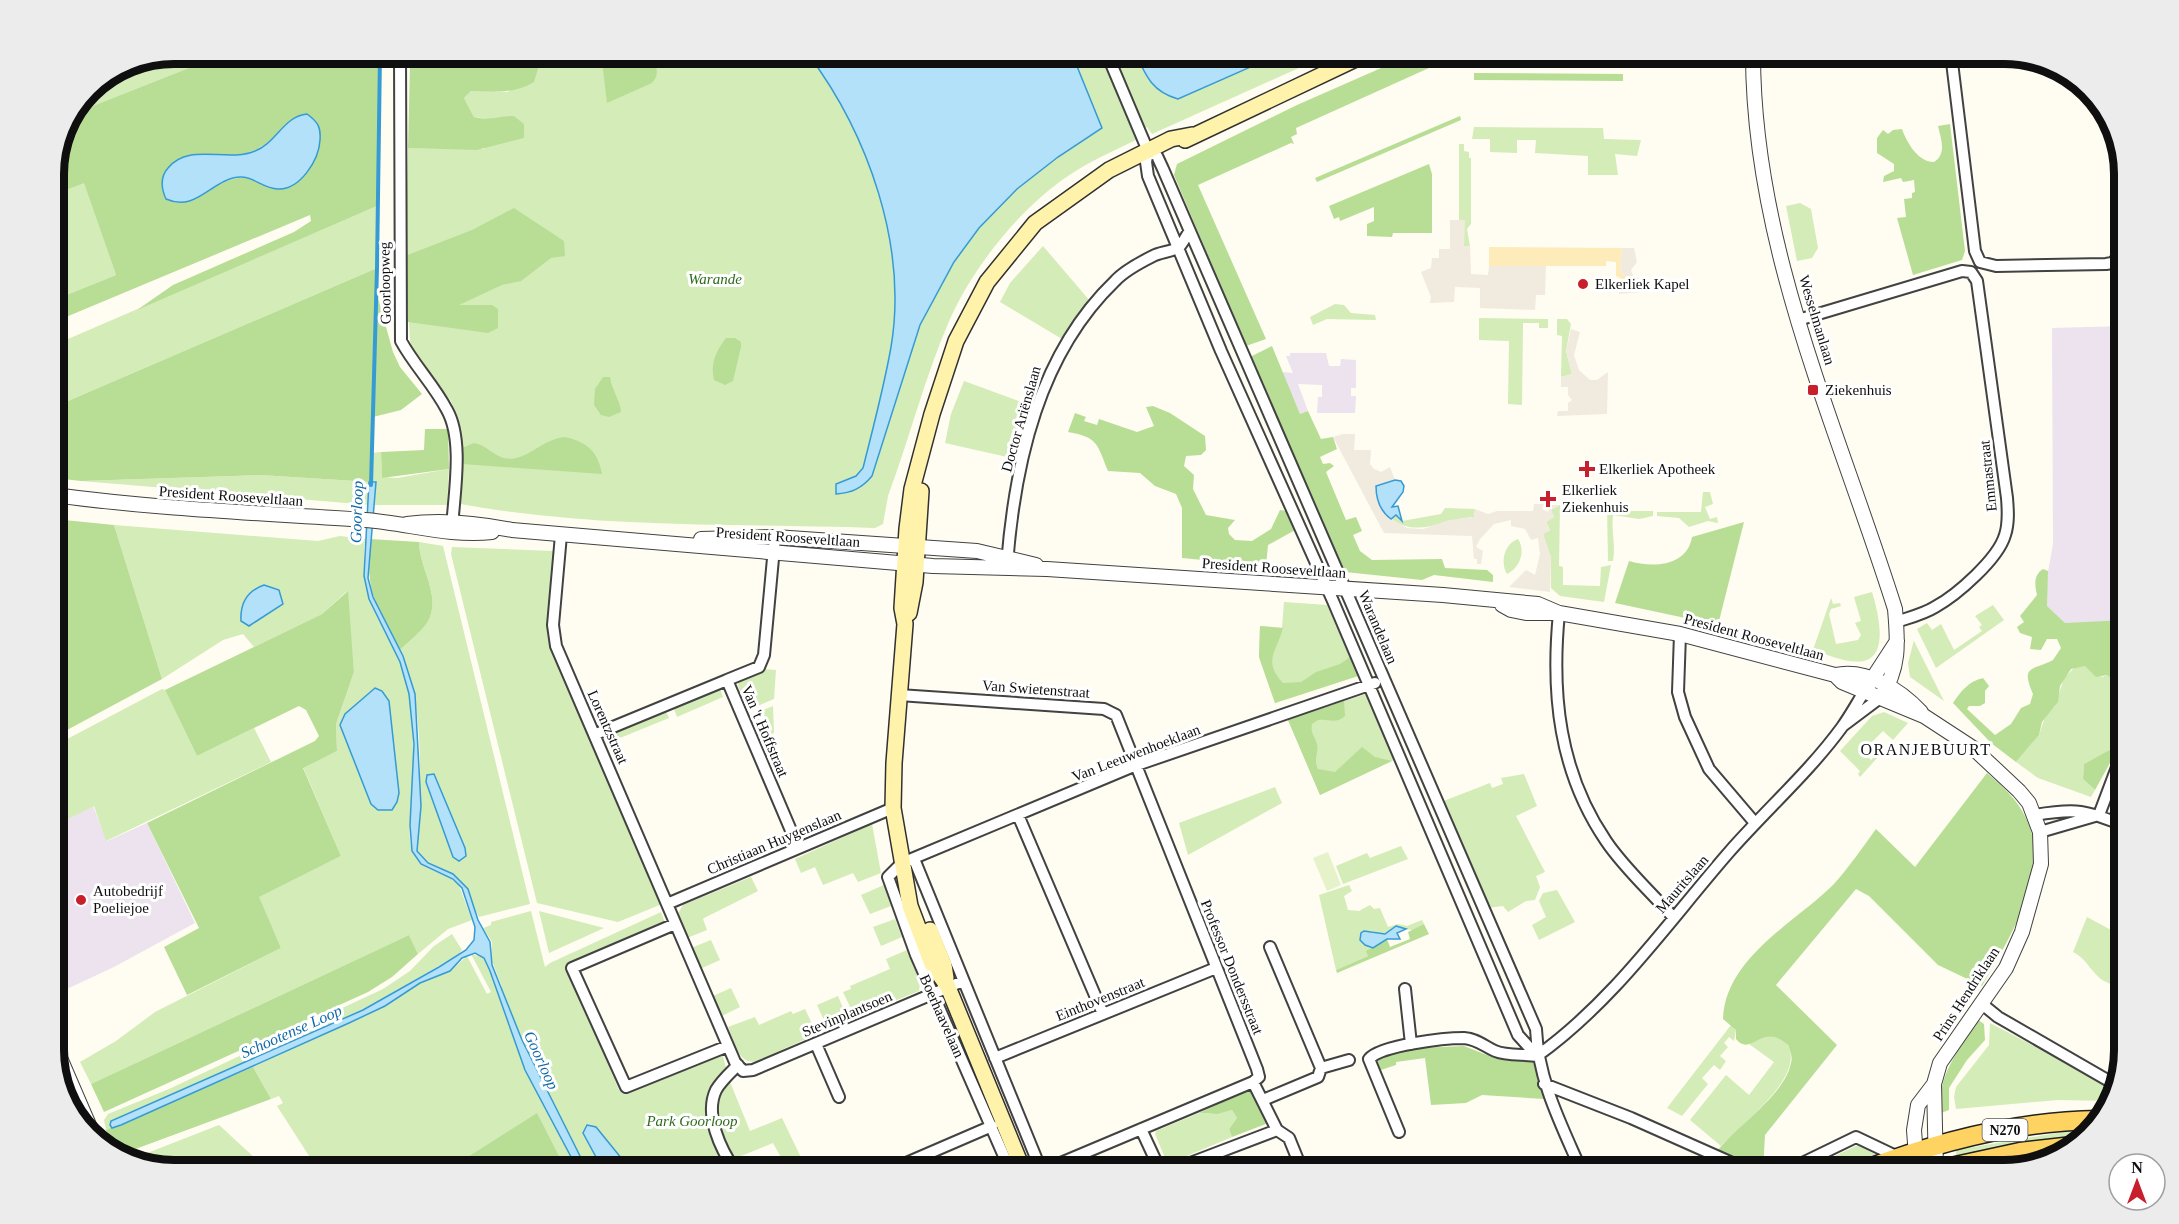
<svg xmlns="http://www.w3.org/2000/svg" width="2179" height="1224" font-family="'Times New Roman',serif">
<rect width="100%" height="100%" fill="#fffcf1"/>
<path fill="#ece3ee" d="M2125 326V660L2095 654 2047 606 2046 583 2053 544 2052 328Z
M1290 353H1326L1329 366H1340L1341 359 1356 360V388H1351V396H1356L1355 413H1317L1318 397H1322V385L1298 384 1308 411 1300 414 1292 395 1266 393 1262 384 1284 372 1293 373 1286 356H1290Z
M93 806 107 841 147 823 195 923 114 967 54 995V825Z"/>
<path fill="#d4ecb8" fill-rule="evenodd" d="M174 54H224L70 115C103 71 121 64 174 54Z
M448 54H637L602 61 606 82 652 57 650 54H1330L1152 134 1147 127 1135 133 1138 139C1113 151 1088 162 1065 178 1018 211 974 266 950 319 925 376 910 437 888 496L883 524 875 528C736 523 598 529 461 504L462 464H464L458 417 451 401 411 354 401 194 407 190 408 148 484 149 506 116 498 120 474 117 464 98 471 91 508 92 539 62 448 63Z
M1474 127 1603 128 1604 139 1641 140 1637 156 1615 154 1618 175H1588V156L1535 153 1536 140H1517V153L1490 152V139H1472Z
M1459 144H1464V151L1469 152V158H1471V224L1467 229 1470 246H1464L1459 220Z
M84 182 116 275 54 300V184L58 193Z
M1800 203 1811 209 1818 248 1812 258 1797 261 1786 206Z
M377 206V268L54 407V345Z
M1043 246 1090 301 1062 339 1000 302 1010 283Z
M1335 304 1344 305 1351 313 1375 315 1376 320 1327 319 1313 325 1310 317Z
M1479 318 1548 319V328H1539V323H1523L1522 405 1508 404 1509 341 1479 340Z
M1557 319H1567L1571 324 1566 351 1572 374 1561 377 1562 336 1557 335Z
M964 381 1032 406 1016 459 945 443 951 414Z
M381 452 382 477 397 478 449 469 447 505H370L81 481 260 475 370 482 371 453Z
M1703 492H1710L1713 504 1705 507 1710 519 1717 517 1718 523 1708 521 1689 527 1679 518 1657 516V512H1701Z
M1560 505 1559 566 1563 567V585L1600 586 1601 567 1611 565 1604 602 1560 596 1551 588V558L1543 534 1550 530 1546 522 1554 517 1551 510Z
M1607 505H1614V511H1653V516L1639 519 1613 515C1611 532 1616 545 1613 561H1608Z
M1445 508 1475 509 1474 517C1444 518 1419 539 1391 519L1396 515 1402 521 1441 514Z
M114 525 318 541 340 536 365 539C357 608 397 632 409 694 415 728 413 761 412 795 411 811 407 833 412 849 418 871 443 871 458 883L472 920 448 929 418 954 409 935 91 1084 80 1062 116 1041 155 1012 281 948 258 897 341 856 303 767 337 751 336 724 354 672 347 591 322 614 254 647 243 634 223 640 162 679ZM255 588 283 604 249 626 241 613 244 600Z
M1518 539C1526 551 1520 568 1507 574 1500 562 1504 544 1518 539Z
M419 542 443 546 530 904 479 917 453 874 428 863 417 851C416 835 420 820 420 805 420 753 422 698 400 650 409 641 420 633 427 623 443 597 419 569 419 542Z
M452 547 553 551 550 621 662 904 618 922 537 903 451 554Z
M1872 592C1877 608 1890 655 1864 661 1847 664 1829 655 1813 650L1831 598 1833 604 1840 603 1841 606 1831 609 1829 614 1836 644 1858 640 1861 635 1855 623 1861 621 1854 597Z
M1284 602 1327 605 1358 676 1275 703 1259 657 1260 626 1282 628Z
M1993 605 2004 620 1936 668 1917 629 1927 623 1932 630 1941 624 1954 650 1982 631 1979 627 1982 625 1975 616Z
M1914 640V641L1944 701 1910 677 1908 663Z
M2077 665 2085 666 2102 677 2107 675 2125 690C2125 709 2127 736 2109 750 2102 755 2092 759 2084 764L2083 779 2095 790 2091 797 2038 778 2016 762 2039 735 2045 717 2055 706 2064 678Z
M763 669 776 670 774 699 748 710 738 686 739 680Z
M719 686 723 697 677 717 673 706Z
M162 689 165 690 197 756 254 728 271 762 106 841 94 806 54 826V746Z
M1366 694 1396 759 1320 795 1288 720Z
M773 706 774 733 759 739 751 715Z
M665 709 669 718 615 740 611 731Z
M1884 712 1908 723 1893 740 1883 731 1863 751 1871 760 1876 755 1878 757 1860 777 1858 774 1860 771 1840 751 1872 716Z
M1524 774 1537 806 1516 816 1545 872 1536 876 1540 887 1535 900 1526 901 1508 912 1503 906 1487 908 1441 802 1490 783 1492 788 1503 784 1501 778Z
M1275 787 1282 803 1188 855 1179 823Z
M872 824 881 873 858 882 853 873 823 885 815 867 801 873 795 859Z
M1401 846 1408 859 1343 884 1336 866 1367 853 1370 858Z
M751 877 758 891 706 917 703 919 707 930 687 938 677 915 683 905Z
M884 885 891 906 870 914 861 895Z
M1349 885 1352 891 1344 896 1348 910 1359 911 1370 905 1374 909 1380 908 1388 927 1398 924 1407 926 1422 920 1424 924 1413 930C1396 929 1400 926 1385 934L1371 931 1369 947 1373 948 1368 956 1336 970 1319 895Z
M1557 890 1575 922 1539 940 1532 925 1546 917 1539 901 1543 893Z
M531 911 545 967 550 963 661 912 665 923 568 971 619 1090 626 1092 722 1053 730 1082 750 1131 782 1118 807 1170H788L773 1143 706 1170H556L531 1117 447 1170H295L311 1159 277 1106 283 1103 279 1096 271 1099 253 1067 264 1059 385 1006 420 983 450 971 467 956 487 994 491 992 471 954 484 958 497 989 502 987 491 959 492 942 483 928 491 925V922Z
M539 911 604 928 549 953Z
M2087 917 2122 936 2119 943 2125 947V986C2093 986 2093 962 2073 952Z
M895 919 902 937 881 946 873 927Z
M452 934 462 950 459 954 363 1010 111 1121 110 1125 112 1128 106 1130 104 1120 108 1114 169 1089 383 989 410 971 434 946Z
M711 940 720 960 700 969 691 948Z
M907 950 920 983 919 991 855 1017 843 992 851 989 850 986 890 969 886 959Z
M731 988 740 1007 722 1016 713 996Z
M838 996 848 1020 828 1029 817 1005Z
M805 1009 817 1034 757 1061C738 1066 734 1040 728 1027L755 1017 759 1025 791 1011 793 1014Z
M1990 1023 2057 1058 2062 1057 2064 1063 2115 1089 2112 1101 2058 1100 1956 1109 1954 1097 1956 1087 1989 1045Z
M1731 1025 1736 1030 1734 1041 1729 1037 1724 1043 1728 1047 1720 1056 1726 1061 1720 1070 1714 1065 1702 1078 1708 1084 1682 1116 1667 1108Z
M1769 1035C1777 1035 1784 1039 1788 1046 1805 1077 1740 1125 1721 1146L1690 1120 1726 1075 1749 1095 1774 1062 1749 1044Z
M1232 1110 1237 1118 1229 1129 1232 1137 1170 1163 1165 1158 1155 1134 1156 1131 1199 1113 1213 1114Z
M219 1125 268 1170H174L132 1159Z
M2092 1127 2080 1139 1956 1161V1150Z
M1858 1145 1880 1157 1848 1170H1806Z"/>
<path fill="#b8de96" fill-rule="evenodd" d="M224 54H380L377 206 137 310 173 285 294 232 311 221 310 215 54 322V300L116 275 84 183 58 193C53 179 54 167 58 153L63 151C60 139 63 126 70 115ZM287 123 269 185C222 162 216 202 174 202L217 156C252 156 264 149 287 123Z
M637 54H650C656 65 661 73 652 83L607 103 602 61Z
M1413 54H1460L1296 128 1297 134 1291 137 1294 144 1291 143 1198 185 1266 339 1246 346 1174 175 1177 164 1297 105Z
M540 62 534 82C514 94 494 92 471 91L464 98 474 117C493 121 498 116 514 116L524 124V138L477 150 408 148 410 64Z
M1474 73 1623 74V81L1474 80Z
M1460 116 1461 120 1317 182 1315 178Z
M1950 124 1965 251 1962 260 1913 275 1897 218 1906 217 1904 199 1912 198V193L1915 192 1914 180 1903 182 1901 178 1883 182 1884 176 1894 171V164L1877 153V138L1883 130 1888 134 1893 130 1902 129C1907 143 1918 162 1934 162 1947 154 1941 139 1938 126Z
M1429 164 1432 174V233H1393L1392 237 1367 236V224L1374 221V207L1340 221 1339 217 1334 219 1329 206Z
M514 208 564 241 565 256 551 258 521 281 502 285 459 305H492L498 309V328L488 333 408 322 405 256 472 230Z
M377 268 376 291 393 352 400 367 422 394 401 410 373 417 371 482 260 475 81 481 54 478V407Z
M726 338H735L741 342V347L733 381 725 385 714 380C710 364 716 351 726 338Z
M1272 346 1300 414 1308 411 1321 439 1333 437 1337 449 1320 457 1323 464 1330 463 1334 466 1326 472 1346 520 1356 517 1362 531 1353 535 1360 551 1372 560 1442 559 1445 568 1487 570 1493 575V582L1434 575 1422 580 1345 572 1250 357Z
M603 377H610C612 391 620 399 621 412L609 417 601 415 594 405 595 389Z
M1153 406 1170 413 1205 436 1206 450 1201 455 1186 456 1184 466 1194 475 1193 489 1206 515 1235 520 1228 528 1229 534 1235 540 1252 541 1271 529 1280 510 1287 511 1297 529 1268 545 1266 566 1182 558V508L1176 494 1155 486 1140 473 1108 471C1097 444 1098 437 1068 432L1075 413 1086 417 1084 421 1097 425 1099 419 1137 432 1154 426 1146 407Z
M425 429H448L449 469 382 478 381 452 424 450Z
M565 437C587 442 598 451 602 474L462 464V448L474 443C486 445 493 455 504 458 527 463 540 439 565 437Z
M54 519 114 525 162 679 54 737Z
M1744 522 1718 625 1615 603 1629 561C1652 568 1687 567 1692 537Z
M370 539 419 542C419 569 443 597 427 623 420 633 409 641 400 650 375 610 365 586 370 539Z
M2043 569 2048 571 2047 606 2065 623 2125 620V690L2107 675 2096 677 2085 666 2071 669 2060 686 2058 702 2042 722 2039 735 2016 762 1991 743 1953 703C1961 691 1969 681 1983 678L1989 686 1985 691V703L1980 706H1969L1967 709 1995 735 2011 724 2021 708 2030 704 2033 694C2020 664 2033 671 2053 660L2061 648 2057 639H2047L2041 650 2030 649 2032 637 2020 633 2017 627 2024 622 2020 616 2037 595C2035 586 2033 575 2043 569Z
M348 591 354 672 336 724 337 751 303 768 341 856 259 897 281 948 187 995 164 947 199 928 147 823 315 741 319 736 306 710 299 706 197 756 165 690 322 614Z
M1260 626 1283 628C1277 652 1262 660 1283 683L1301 682 1316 672 1340 664 1350 657 1358 676 1275 703 1259 657Z
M1344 701 1345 716C1337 724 1328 719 1318 720L1312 724C1310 733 1315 736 1317 744 1319 753 1313 759 1318 769L1335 772 1362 747 1375 757 1392 761 1320 795 1288 720Z
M2117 738 2115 754 2095 790 2083 779 2084 764 2111 749Z
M1987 773C2002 786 2017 799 2026 818 2053 871 2008 941 1982 986L1938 965 1869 896 1856 889 1776 985 1837 1045 1765 1135 1763 1170H1751L1715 1154C1735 1126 1784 1097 1791 1063 1793 1057 1790 1051 1788 1045 1762 1021 1752 1058 1736 1039V1030L1723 1019C1725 958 1796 922 1834 884 1849 867 1863 847 1876 829L1915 867Z
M1424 924 1429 934 1337 973 1336 970 1368 956 1366 951 1387 939 1390 947 1410 939 1408 932Z
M409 935 418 954 392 977 368 992 104 1112 91 1084Z
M1978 1020 1984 1024 1985 1040 1967 1060 1949 1088V1110L1941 1113C1936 1076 1959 1050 1978 1020Z
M1464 1046 1497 1059 1532 1058 1544 1099 1482 1095 1466 1103 1431 1105 1425 1058 1396 1062V1065L1381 1070 1376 1058 1418 1048Z
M253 1067 271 1099 130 1151V1158L111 1150 106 1130Z
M1254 1087 1271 1122 1232 1137 1229 1129 1237 1118 1232 1110 1217 1114 1199 1113Z
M537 1113 566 1170H447Z"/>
<path fill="#fdecba" d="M1489 247 1622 248 1620 271 1624 275V284L1619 289 1622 279 1616 276V262L1606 261V266H1489Z"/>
<path fill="#e6f3ca" d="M1328 852 1341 885 1327 891 1313 858Z"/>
<path fill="#f0ebde" d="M1450 220H1465L1464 246H1470L1471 274 1488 275 1489 266H1546L1545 295H1536L1535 310 1480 308V288L1455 287 1454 302 1430 303 1431 297 1421 272 1431 268 1432 258H1439V249H1450Z
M1622 248H1634L1637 262 1631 270 1633 276 1640 279 1641 292 1619 294V289L1624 284V275L1620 271Z
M1571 329 1580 332 1574 355 1579 370 1590 380H1597L1608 372 1607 414 1557 416 1558 411H1568V403L1572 400 1568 395V387H1561V377L1572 374 1566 351Z
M1343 434H1355L1354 450H1371L1370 464 1374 469 1381 472 1390 467 1395 480 1376 486 1377 499 1387 516 1407 528 1423 529 1449 520 1474 517 1475 509 1488 514 1497 511H1533L1534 504H1544L1542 509 1548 512 1550 507 1548 505H1560L1551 510 1554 517 1546 522 1550 530 1543 534 1551 558 1550 592 1509 587 1526 570 1535 575 1540 554 1538 538 1531 540 1525 529 1511 526V520L1494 524 1480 539 1476 547 1483 551 1481 564H1477V559H1474L1472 536 1384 533 1333 437Z"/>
<path fill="#b2e1f9" stroke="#369ad4" stroke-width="1.5" d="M808 54H1072L1102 128 1058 157 1017 189 979 228 954 262 920 325 872 476C862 488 852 493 836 494V484L856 476 863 468C873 428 884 387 891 347 908 246 868 134 808 54Z
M1136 54H1280L1178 99C1153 92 1146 77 1136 54Z
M307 114C318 122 321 127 320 140 319 160 300 190 278 189 258 188 250 169 225 181 204 191 191 210 166 199 161 188 160 177 168 168 189 142 227 163 255 151 276 143 284 116 307 114Z
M1395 480 1401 481 1404 486 1403 492 1392 507 1398 506 1402 521 1396 515 1391 519C1380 511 1376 499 1376 486Z
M369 482H376L368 578 373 597 403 656 415 694 421 806 417 851 428 863 453 874 468 889 478 920 490 942 492 965 522 1040 587 1170H578L525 1070 490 971 484 958 475 953 462 958 450 971 420 983 385 1006 349 1023 121 1125 112 1128 110 1125 111 1121 363 1010 439 967 466 950 474 940 475 927 462 888 453 879 421 864 412 851 410 825 414 744 409 694 400 662 369 599 364 576Z
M264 585 279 590 283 604 249 626 241 621C240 603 247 591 264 585Z
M375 688 382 691 389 701 399 793 397 802 392 810H378L371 804 340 725 345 714Z
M434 774 465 848 466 856 459 861 453 857 426 782 427 775Z
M1396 926 1406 929 1397 933 1400 939H1387L1373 948 1365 945 1360 940 1361 933 1364 931 1385 934Z
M587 1125 596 1127 631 1170H603L583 1133Z"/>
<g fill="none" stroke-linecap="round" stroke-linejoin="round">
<path stroke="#369ad4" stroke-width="4" d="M60 146V144
M371 485 377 268 380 54"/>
<g stroke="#424242" stroke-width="14">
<path id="minor" d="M400 54 401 341C414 365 434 385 447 410 464 440 454 494 452 528
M1107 54 1148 151 1146 162 1148 176 1221 351 1333 601 1518 1035 1537 1056
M1951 54 1975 251 1980 262 1996 266 2106 264 2112 263 2123 253 2125 229
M1148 151 1157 156 1163 169 1536 1029C1538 1080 1561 1124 1581 1170
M1798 320 1962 271 1971 272 1977 281 2007 498C2008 510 2009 523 2005 535 1998 559 1957 595 1935 607 1924 614 1908 618 1896 622
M561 535 553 625 556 646 735 1062 743 1071 753 1070 963 981
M775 537 764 655 759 667 727 680 798 847
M1007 564C1015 462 1039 354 1115 281 1124 271 1141 262 1153 256 1160 252 1172 252 1179 247 1183 243 1186 236 1189 232
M1559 613C1551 694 1559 772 1606 841 1624 868 1651 892 1673 917
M1680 634 1678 692 1685 717 1709 769 1755 823
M899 695 1104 709 1116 715 1257 1069 1259 1077 1253 1082 1277 1130 1289 1138 1302 1170
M1844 725 1880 698
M596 734 727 680
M1018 815 1103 1014
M2035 815C2076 808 2086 810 2125 826
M2099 815 2125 746
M2040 832 2095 816
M914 859 1041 1170
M667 904 893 808
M675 924 572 968 626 1087 728 1046
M1270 947 1321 1068
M1405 989 1411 1044
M1982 1004 1998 1017 2116 1085
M816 1044 839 1097
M1537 1056C1614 1001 1668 922 1730 851 1766 810 1810 771 1842 727 1850 716 1857 703 1864 692
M995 1058 1216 968
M1544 1084 1631 1118 1730 1162 1739 1170
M1263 1100 1318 1077 1321 1068 1349 1060
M1141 1129 1160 1170
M1399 1132 1369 1059C1381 1045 1445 1038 1464 1038 1477 1039 1484 1046 1495 1051 1506 1056 1524 1054 1537 1056
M735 1170C721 1150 704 1115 716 1090 721 1081 730 1073 738 1065
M890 1170 992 1126
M1010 1170 916 955 888 877 902 863 1134 766 1375 683
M1044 1170 1253 1082
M1172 1170 1277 1130
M1788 1170 1856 1137 1898 1157"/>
</g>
<g stroke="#424242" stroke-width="16">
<path id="tertiary" d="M1753 54C1753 247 1838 428 1895 609 1898 643 1900 669 1880 698
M54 495C158 509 261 513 365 520 407 523 450 537 492 532
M407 524C443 519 477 523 512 530L933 566 1047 569 1443 595 1538 604 1559 613
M701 539 775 537 977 551 1036 565
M1502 605 1511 610 1526 613H1559L1680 634 1835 675C1867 668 1900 690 1921 712
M1835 675 1842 682 1924 716 1973 748 2019 791 2029 803 2040 832 2041 864 2022 932 2006 968 1940 1063 1934 1084 1918 1105 1914 1130 1917 1170
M1869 684 1897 641
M54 1044 92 1132
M1934 1084 1936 1170"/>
</g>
<g stroke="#313131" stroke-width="18">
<path id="secondary" d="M1185 140 1366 54
M909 613 915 582 921 491
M930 930 944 965 946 978
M1023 1170 948 987 932 964 910 906 893 808 894 763 905 624 902 608 907 529 912 489 932 414 956 341 987 282 1035 223 1109 170 1171 139 1192 135"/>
</g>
<g stroke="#202020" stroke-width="21">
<path id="primary" d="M1864 1170C1939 1141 2018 1121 2098 1120
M1937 1170 2020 1152 2073 1146"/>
</g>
<use href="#minor" stroke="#fff" stroke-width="10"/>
<use href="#tertiary" stroke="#fff" stroke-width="14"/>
<use href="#secondary" stroke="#fff3ac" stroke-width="15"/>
<use href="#primary" stroke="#ffd361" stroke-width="18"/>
</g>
<g fill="#c71f2c" stroke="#fff" stroke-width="2">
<circle cx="1583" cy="284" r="6"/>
<rect x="1807" y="384" width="12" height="12" rx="3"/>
<path d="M1584 460h6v6h6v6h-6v6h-6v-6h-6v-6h6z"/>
<path d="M1545 490h6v6h6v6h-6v6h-6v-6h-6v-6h6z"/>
<circle cx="81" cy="900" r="6"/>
</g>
<g text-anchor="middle" stroke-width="6" stroke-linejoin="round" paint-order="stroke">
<rect fill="#fff" stroke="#575757" stroke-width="1.5" x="1982.5" y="1119" width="45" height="22" rx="4.5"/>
<g font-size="14" font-weight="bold" fill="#0f0f0f">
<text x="2005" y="1135">N270</text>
</g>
<g font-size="15" font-style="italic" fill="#2e6b1b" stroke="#fff">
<text x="715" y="284">Warande</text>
<text x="692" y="1126">Park Goorloop</text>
</g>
<g font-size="15" fill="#0f0f0f" stroke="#fff">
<text transform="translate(385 283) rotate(-91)" y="5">Goorloopweg</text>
<text transform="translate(1817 320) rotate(73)" y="5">Wesselmanlaan</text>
<text transform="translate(1021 419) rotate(-74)" y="5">Doctor Ariënslaan</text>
<text transform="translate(1988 476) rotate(-96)" y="5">Emmastraat</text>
<text transform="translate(231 496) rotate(4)" y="5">President Rooseveltlaan</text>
<text transform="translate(788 537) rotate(4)" y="5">President Rooseveltlaan</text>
<text transform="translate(1274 568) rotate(4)" y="5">President Rooseveltlaan</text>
<text transform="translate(1378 627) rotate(67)" y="5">Warandelaan</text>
<text transform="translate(1754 637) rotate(15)" y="5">President Rooseveltlaan</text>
<text transform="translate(1036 689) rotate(4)" y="5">Van Swietenstraat</text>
<text transform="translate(608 727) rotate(66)" y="5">Lorentzstraat</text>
<text transform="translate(765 731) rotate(67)" y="5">Van 't Hoffstraat</text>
<text transform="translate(1136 753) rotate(-21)" y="5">Van Leeuwenhoeklaan</text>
<text transform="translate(774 842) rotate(-23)" y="5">Christiaan Huygenslaan</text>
<text transform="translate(1682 884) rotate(-49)" y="5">Mauritslaan</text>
<text transform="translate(1232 967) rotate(68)" y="5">Professor Dondersstraat</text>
<text transform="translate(1966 994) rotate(-57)" y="5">Prins Hendriklaan</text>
<text transform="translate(1100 999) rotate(-22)" y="5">Einthovenstraat</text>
<text transform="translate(847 1014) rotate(-23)" y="5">Stevinplantsoen</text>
<text transform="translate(942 1016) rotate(66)" y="5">Boerhaavelaan</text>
</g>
<g font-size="15" fill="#0f0f0f" stroke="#fff" text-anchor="start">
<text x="1595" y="289">Elkerliek Kapel</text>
<text x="1825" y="395">Ziekenhuis</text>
<text x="1599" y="474">Elkerliek Apotheek</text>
<text x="1562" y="495">Elkerliek<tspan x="1562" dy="17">Ziekenhuis</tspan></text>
<text x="93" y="896">Autobedrijf<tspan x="93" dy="17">Poeliejoe</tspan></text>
</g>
<g font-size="16" font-style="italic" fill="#116aa8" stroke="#fff">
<text transform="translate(356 512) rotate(-88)" y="6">Goorloop</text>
<text transform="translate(291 1031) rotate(-24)" y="6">Schootense Loop</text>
<text transform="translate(542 1060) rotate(66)" y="6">Goorloop</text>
</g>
<g font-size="16" letter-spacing="1.5" fill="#0f0f0f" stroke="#fff">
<text x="1926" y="755">ORANJEBUURT</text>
</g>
</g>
<path d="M0 0H2179V1224H0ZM174 64H2004A110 110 0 0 1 2114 174V1050A110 110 0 0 1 2004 1160H174A110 110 0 0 1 64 1050V174A110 110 0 0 1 174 64Z" fill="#ececec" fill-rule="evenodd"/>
<path fill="none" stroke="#0f0f0f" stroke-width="8" d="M174 64H2004A110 110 0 0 1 2114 174V1050A110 110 0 0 1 2004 1160H174A110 110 0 0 1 64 1050V174A110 110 0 0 1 174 64Z"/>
<g transform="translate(2137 1182)"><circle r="28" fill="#ffffff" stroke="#9f9f9f" stroke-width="1.5"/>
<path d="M0-4.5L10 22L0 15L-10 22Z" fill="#c71f2c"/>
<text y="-9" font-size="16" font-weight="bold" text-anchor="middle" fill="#0f0f0f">N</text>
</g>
</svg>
